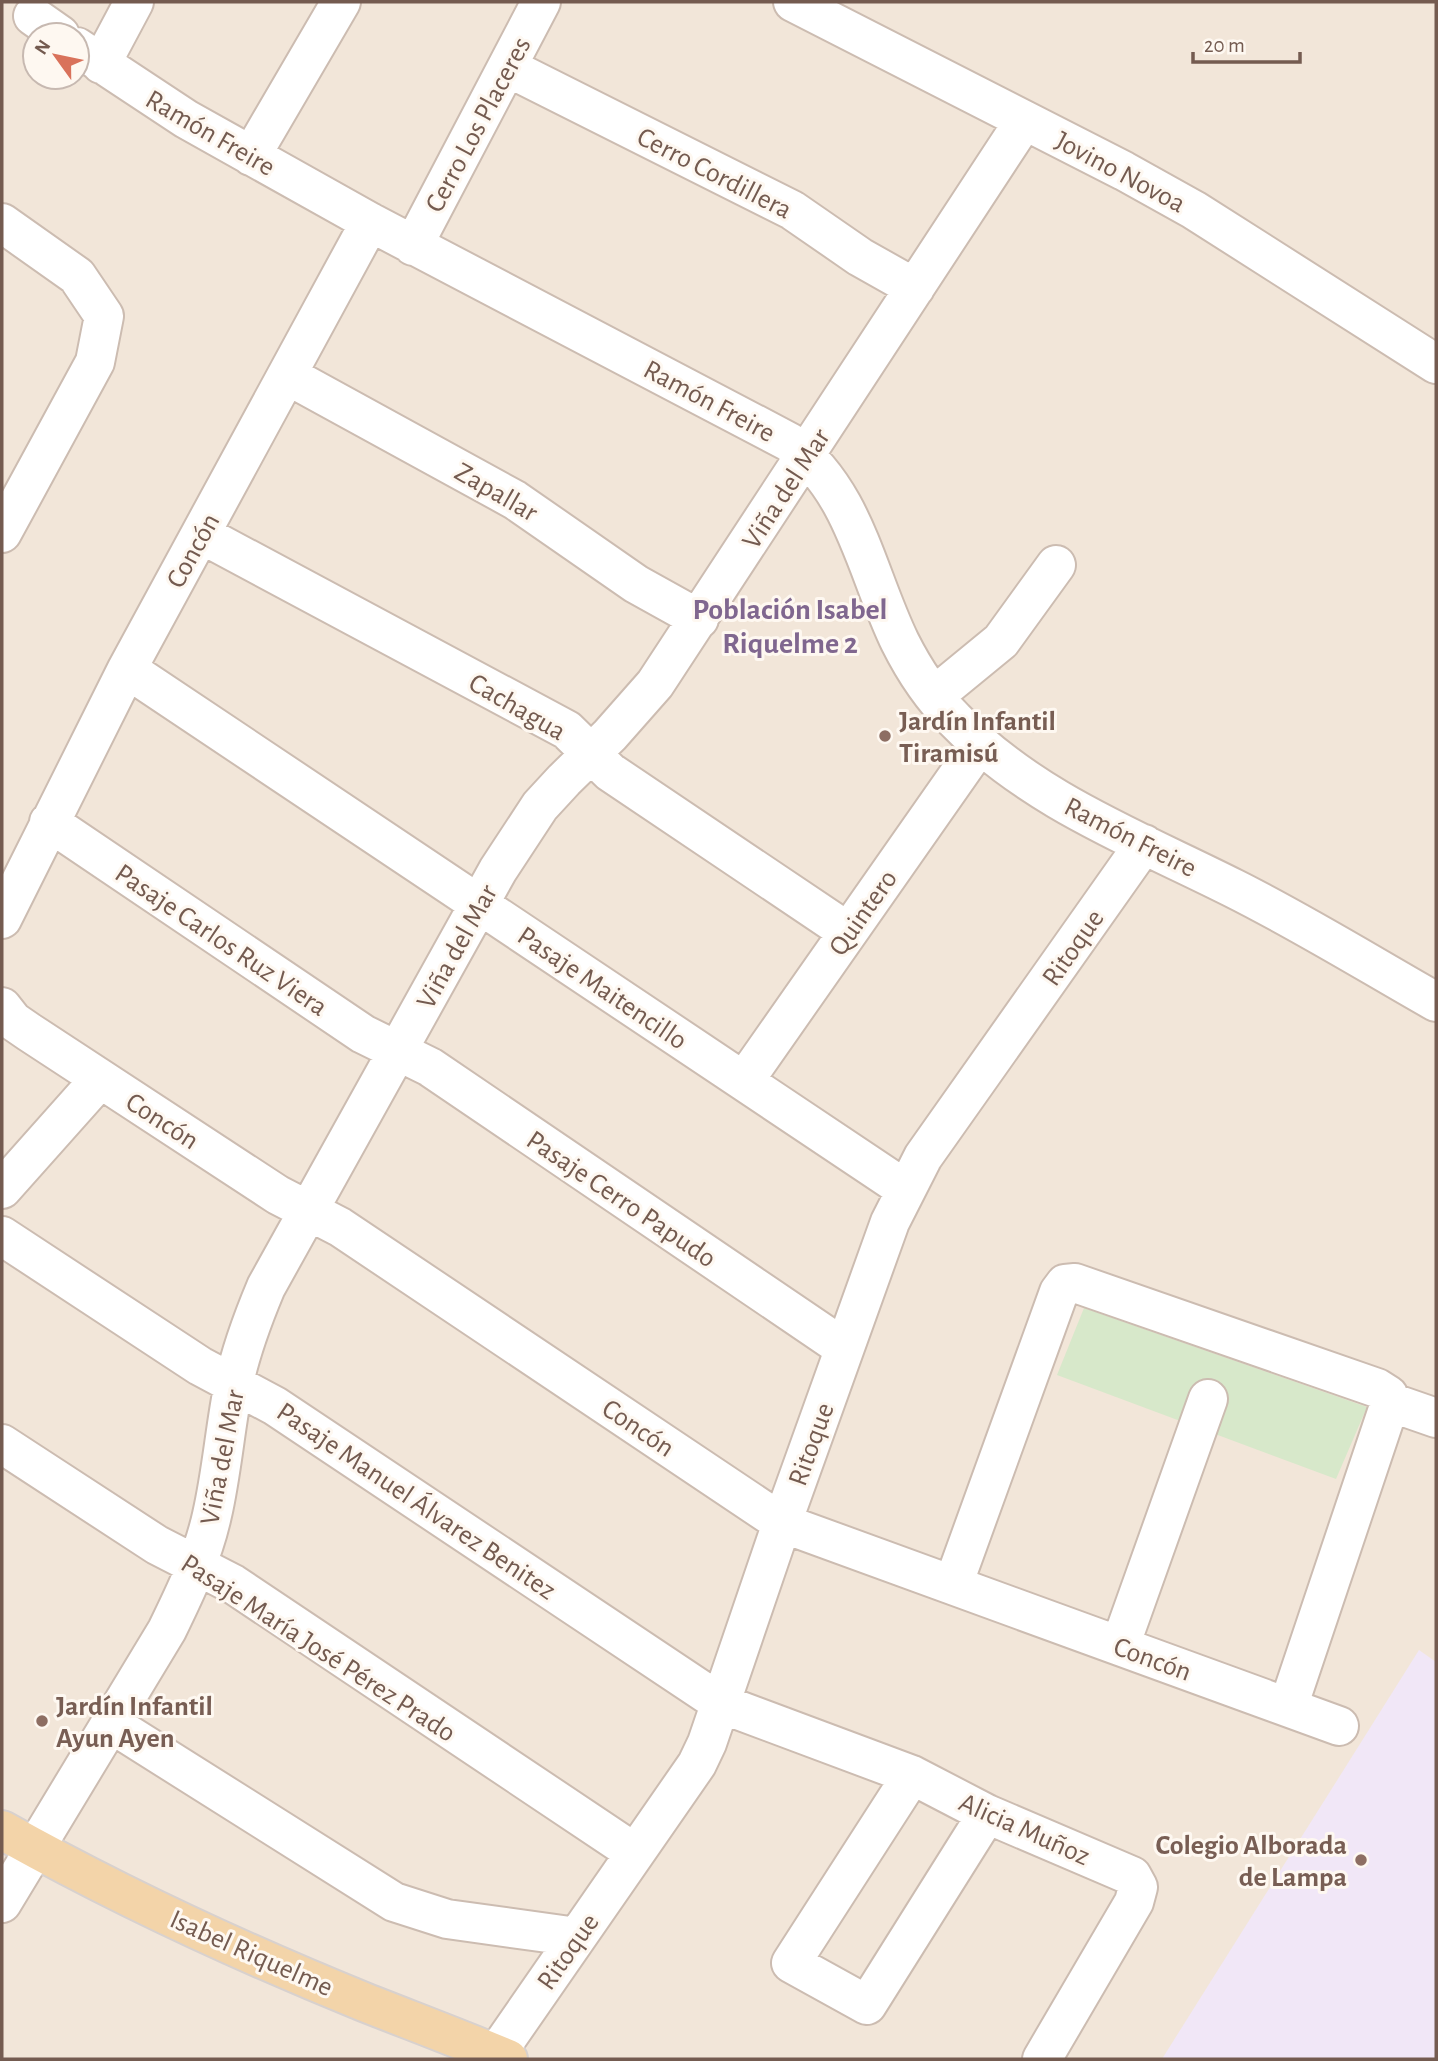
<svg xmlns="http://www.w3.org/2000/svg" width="1438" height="2061" font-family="'Alegreya Sans',sans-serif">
<rect width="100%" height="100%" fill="#fbf4ea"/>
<path fill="#f2e6d9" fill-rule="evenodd" d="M2 2H1436V2059H2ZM35 35H77V77H35Z"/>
<path fill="#f1e7f7" d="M1419 1650 1436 1662V2059H1162Z"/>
<path fill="#d7e8ca" d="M1084 1308 1367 1407 1336 1479 1057 1375Z"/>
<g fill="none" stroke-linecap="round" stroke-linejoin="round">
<g stroke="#ccbcb1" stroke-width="42">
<path id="minor" d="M793 2 1124 171 1194 210 1436 364
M33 16 60 35
M77 47 186 119 370 222 789 442C855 491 866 572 900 642 914 670 932 697 954 719 1030 799 1138 840 1233 888 1303 923 1369 964 1436 1002
M101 64 134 2
M507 67 792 210 860 257 915 288
M251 156 341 2
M2 223 77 276 104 316 95 362 2 533
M413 246 541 2
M287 375 515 500 636 584 699 619
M201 534 567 730 610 772 848 932
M127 669 905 1189
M934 696 1001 641 1056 565
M49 822 363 1034 430 1067 844 1348
M2 919 127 669 370 222
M2 1007 13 1021 29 1032 278 1195 340 1227 782 1523 1339 1726
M744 1081 980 744
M2 1189 100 1079
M2 1236 200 1366 275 1406 722 1704 912 1775 987 1814 1132 1876 1138 1887 1134 1902 1042 2059
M1390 1402 1436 1418
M2 1444 157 1545 233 1584 635 1853
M953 1585 1059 1292 1065 1284 1075 1283 1377 1388 1388 1395V1409L1288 1707
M1120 1646 1208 1399
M110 1723 394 1902 447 1919 577 1937
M912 1775 791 1963 867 2005 987 1814
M2 1903 167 1630C185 1593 203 1556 212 1515 222 1472 225 1427 234 1383 241 1350 253 1318 266 1287L498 870 540 806 564 780 610 735 655 684 1024 121
M496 2054 697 1764 707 1743 782 1523 890 1222 923 1157 1144 844"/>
</g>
<g stroke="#d8d1ce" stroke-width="42">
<path id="major" d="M2 1830C118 1895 241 1952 364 2002 412 2021 460 2039 508 2059"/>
</g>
<use href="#minor" stroke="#fff" stroke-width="38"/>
<use href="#major" stroke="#f3d4a9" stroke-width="38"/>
</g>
<g fill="#8d6e63" stroke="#fef8f1" stroke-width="2.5">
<circle cx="885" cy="736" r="7"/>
<circle cx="42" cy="1721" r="7"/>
<circle cx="1361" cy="1860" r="7"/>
</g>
<g text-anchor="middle" stroke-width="6" stroke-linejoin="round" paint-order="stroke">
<g font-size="28" fill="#745b50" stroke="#fef8f1">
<text transform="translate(477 124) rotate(-62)" y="10">Cerro Los Placeres</text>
<text transform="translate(211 132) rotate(30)" y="10">Ramón Freire</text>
<text transform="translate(1121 171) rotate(28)" y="10">Jovino Novoa</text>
<text transform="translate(715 172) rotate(27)" y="10">Cerro Cordillera</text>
<text transform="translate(710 400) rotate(28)" y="10">Ramón Freire</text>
<text transform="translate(785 488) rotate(-57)" y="10">Viña del Mar</text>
<text transform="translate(497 491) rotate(30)" y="10">Zapallar</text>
<text transform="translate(192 550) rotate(-61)" y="10">Concón</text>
<text transform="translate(518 706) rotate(30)" y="10">Cachagua</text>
<text transform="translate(1131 836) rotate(27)" y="10">Ramón Freire</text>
<text transform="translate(862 912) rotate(-55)" y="10">Quintero</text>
<text transform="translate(222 939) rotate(34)" y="10">Pasaje Carlos Ruz Viera</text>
<text transform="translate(456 946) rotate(-61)" y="10">Viña del Mar</text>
<text transform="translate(1072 947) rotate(-55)" y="10">Ritoque</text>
<text transform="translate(603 987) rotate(34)" y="10">Pasaje Maitencillo</text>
<text transform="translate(163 1120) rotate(33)" y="10">Concón</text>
<text transform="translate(622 1198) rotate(34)" y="10">Pasaje Cerro Papudo</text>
<text transform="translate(639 1427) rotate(34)" y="10">Concón</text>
<text transform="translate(810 1444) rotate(-70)" y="10">Ritoque</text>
<text transform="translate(221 1457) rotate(-79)" y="10">Viña del Mar</text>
<text transform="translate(417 1500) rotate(34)" y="10">Pasaje Manuel Álvarez Benitez</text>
<text transform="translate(319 1647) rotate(33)" y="10">Pasaje María José Pérez Prado</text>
<text transform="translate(1153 1658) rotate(20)" y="10">Concón</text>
<text transform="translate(1025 1828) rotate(24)" y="10">Alicia Muñoz</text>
<text transform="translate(567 1951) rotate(-55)" y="10">Ritoque</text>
<text transform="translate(252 1952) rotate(24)" y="10">Isabel Riquelme</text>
</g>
<g font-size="28" font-weight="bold" fill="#785e54" stroke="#fef8f1" text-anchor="start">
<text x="899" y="730">Jardín Infantil<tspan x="899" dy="32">Tiramisú</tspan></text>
<text x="56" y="1715">Jardín Infantil<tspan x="56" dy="32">Ayun Ayen</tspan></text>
<text x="1347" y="1854" text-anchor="end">Colegio Alborada<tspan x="1347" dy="32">de Lampa</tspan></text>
</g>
<g font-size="30" font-weight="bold" fill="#80678f" stroke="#fef8f1">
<text x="790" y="619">Población Isabel<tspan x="790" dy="34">Riquelme 2</tspan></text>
</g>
</g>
<rect width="1438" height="2061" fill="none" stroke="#745b50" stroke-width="7"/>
<g transform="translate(56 56) rotate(303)"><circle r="33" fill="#fef8f1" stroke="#c7b9b1" stroke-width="2"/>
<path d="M0-5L12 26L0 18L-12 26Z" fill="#d9725b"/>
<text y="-10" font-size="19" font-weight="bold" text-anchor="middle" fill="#745b50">N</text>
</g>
<path d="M1193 52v10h107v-10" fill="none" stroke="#745b50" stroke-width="3.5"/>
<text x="1204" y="52" font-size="21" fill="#745b50" stroke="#fef8f1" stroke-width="5" paint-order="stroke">20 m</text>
</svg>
